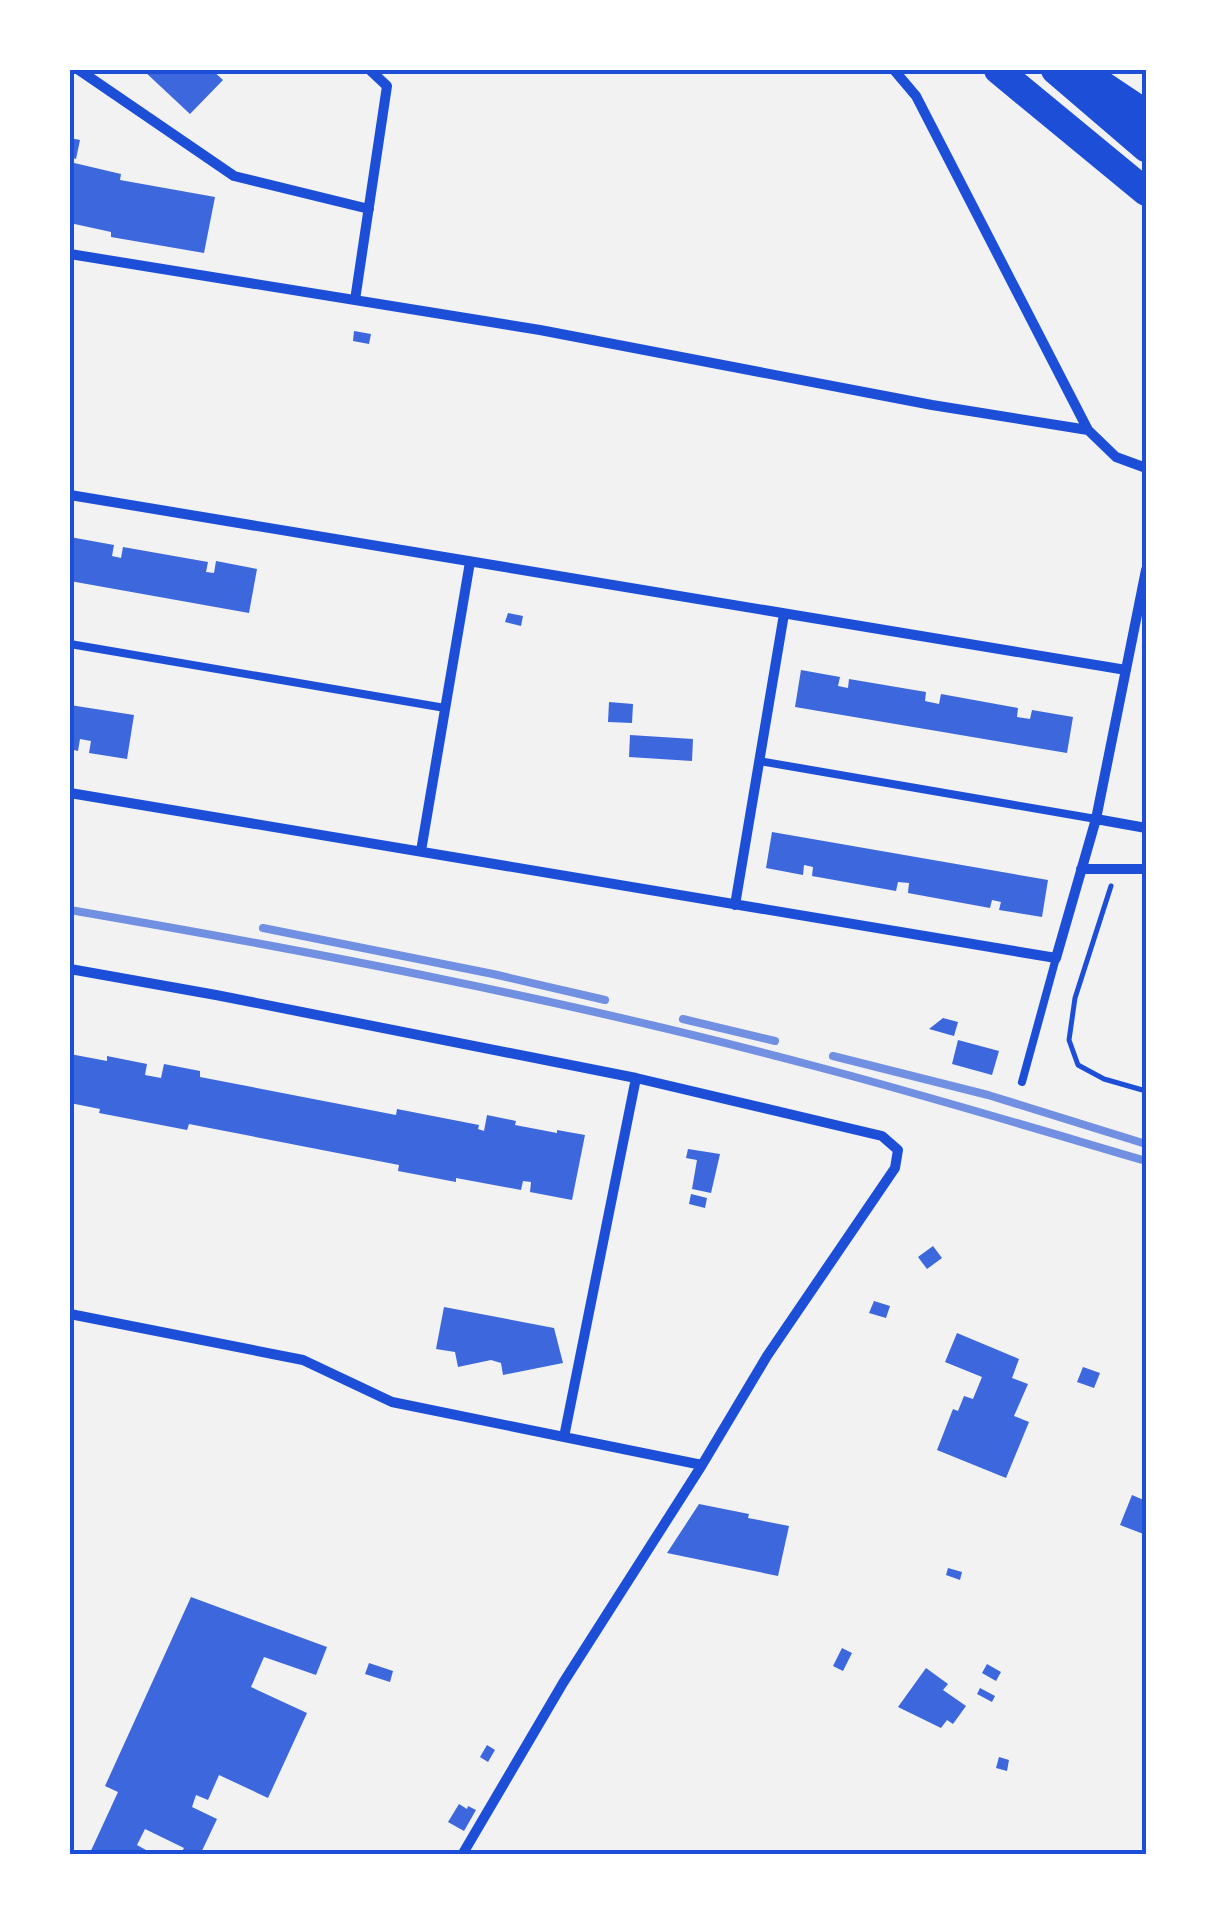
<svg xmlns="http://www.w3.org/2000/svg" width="1216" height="1925" font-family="'Titillium Web',sans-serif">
<rect width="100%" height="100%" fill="#f2f2f2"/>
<path fill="#3d67dc" d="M143 70H212L223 80 190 114Z
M70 138 80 140 76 159 70 157Z
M70 162 121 174 120 180 215 197 204 253 111 237V232L70 223Z
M354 331 371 334 369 344 353 341Z
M70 537 114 545 112 556 121 558 123 547 208 562 206 572 214 573 216 561 257 569 249 613 70 581Z
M508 613 523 616 521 626 505 622Z
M801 670 840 677 838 686 848 688 849 679 926 692 925 701 939 704 941 694 1018 708 1017 717 1030 719 1032 710 1073 717 1067 753 795 707Z
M609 702 633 704 632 723 608 722Z
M70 705 134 715 127 759 89 753 91 741 80 739 78 751 70 749Z
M630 735 693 739 692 761 629 757Z
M772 832 1048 880 1042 917 999 910 1001 902 992 900 990 908 908 893 909 883 898 882 896 891 812 876 813 867 804 865 803 875 766 868Z
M943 1018 958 1022 954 1036 929 1029Z
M958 1040 999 1051 992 1075 952 1064Z
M70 1054 107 1061V1056L147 1064 145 1075 161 1078 164 1064 200 1071V1077L396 1115 397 1109 479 1125 478 1129 484 1131 487 1115 516 1121 515 1125 557 1133V1130L585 1135 572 1200 530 1192 531 1182 523 1181 521 1190 456 1178V1182L398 1171 399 1165 189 1124 187 1130 99 1113 100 1109 70 1103Z
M688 1149 720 1154 711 1193 692 1189 697 1160 686 1158Z
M691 1194 707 1198 705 1208 689 1204Z
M933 1246 942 1258 927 1269 918 1257Z
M874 1301 890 1306 886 1318 869 1313Z
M444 1307 554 1328 563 1363 503 1375 501 1363 491 1360 458 1367 455 1352 436 1349Z
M957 1333 1019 1359 1012 1378 1028 1384 1014 1416 1029 1422 1006 1478 937 1450 953 1409 958 1411 964 1396 973 1399 982 1377 945 1362Z
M1083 1367 1100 1373 1094 1388 1077 1382Z
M1132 1495 1146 1501V1535L1120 1525Z
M699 1504 749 1514 748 1518 789 1526 778 1576 667 1553Z
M948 1568 962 1572 960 1580 946 1575Z
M191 1597 327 1647 316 1675 264 1657 251 1687 307 1713 268 1798 219 1775 208 1800 196 1795 192 1807 217 1819 200 1855H180L184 1848 145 1829 137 1845 155 1855H89L118 1792 105 1786Z
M842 1648 852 1653 843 1671 833 1666Z
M369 1663 393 1671 390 1682 365 1674Z
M987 1664 1001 1672 996 1681 982 1673Z
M926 1668 948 1684 943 1690 966 1706 953 1724 947 1720 941 1728 898 1707Z
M980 1688 995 1696 992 1702 977 1694Z
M487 1745 495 1750 488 1762 480 1757Z
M999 1757 1009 1760 1007 1771 996 1768Z
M459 1804 467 1809 468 1806 476 1810 464 1831 448 1822Z"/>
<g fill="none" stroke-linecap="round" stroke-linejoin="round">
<path stroke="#1d4ed8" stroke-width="5" d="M1111 886 1075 998 1069 1040 1078 1065 1104 1079 1146 1091"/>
<path stroke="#1d4ed8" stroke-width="8" d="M70 644 445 708
M759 761 1096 819
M1022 1082 1056 958"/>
<path stroke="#1d4ed8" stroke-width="10" d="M79 70 234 176 369 209
M894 70 916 96 1088 430
M70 254 540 330 932 405 1088 430 1116 457 1146 468
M355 300 387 86 370 70
M70 495 1126 670
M70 793 1056 958 1096 819 1146 570
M1096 819 1146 828
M421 851 470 562
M1081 869H1146
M735 905 784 614
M70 969 216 995 636 1078 882 1136 898 1150 895 1168 767 1356 702 1465 563 1683 462 1855
M70 1314 303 1360 392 1402 702 1465
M564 1437 636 1078"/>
<path stroke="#1d4ed8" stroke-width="28" d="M998 70 1146 192
M1055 70 1146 148
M1080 70 1146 114"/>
<path stroke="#7290e2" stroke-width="8" d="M70 910C321 953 572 1001 818 1067 928 1096 1037 1129 1146 1161
M263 928 493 974 605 1000
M683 1019 775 1041
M833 1056 988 1095 1146 1144"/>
</g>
<rect width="1216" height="1925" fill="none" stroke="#ffffff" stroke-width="145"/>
<rect x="72" y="72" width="1072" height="1780" fill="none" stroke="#1d4ed8" stroke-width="4"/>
</svg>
